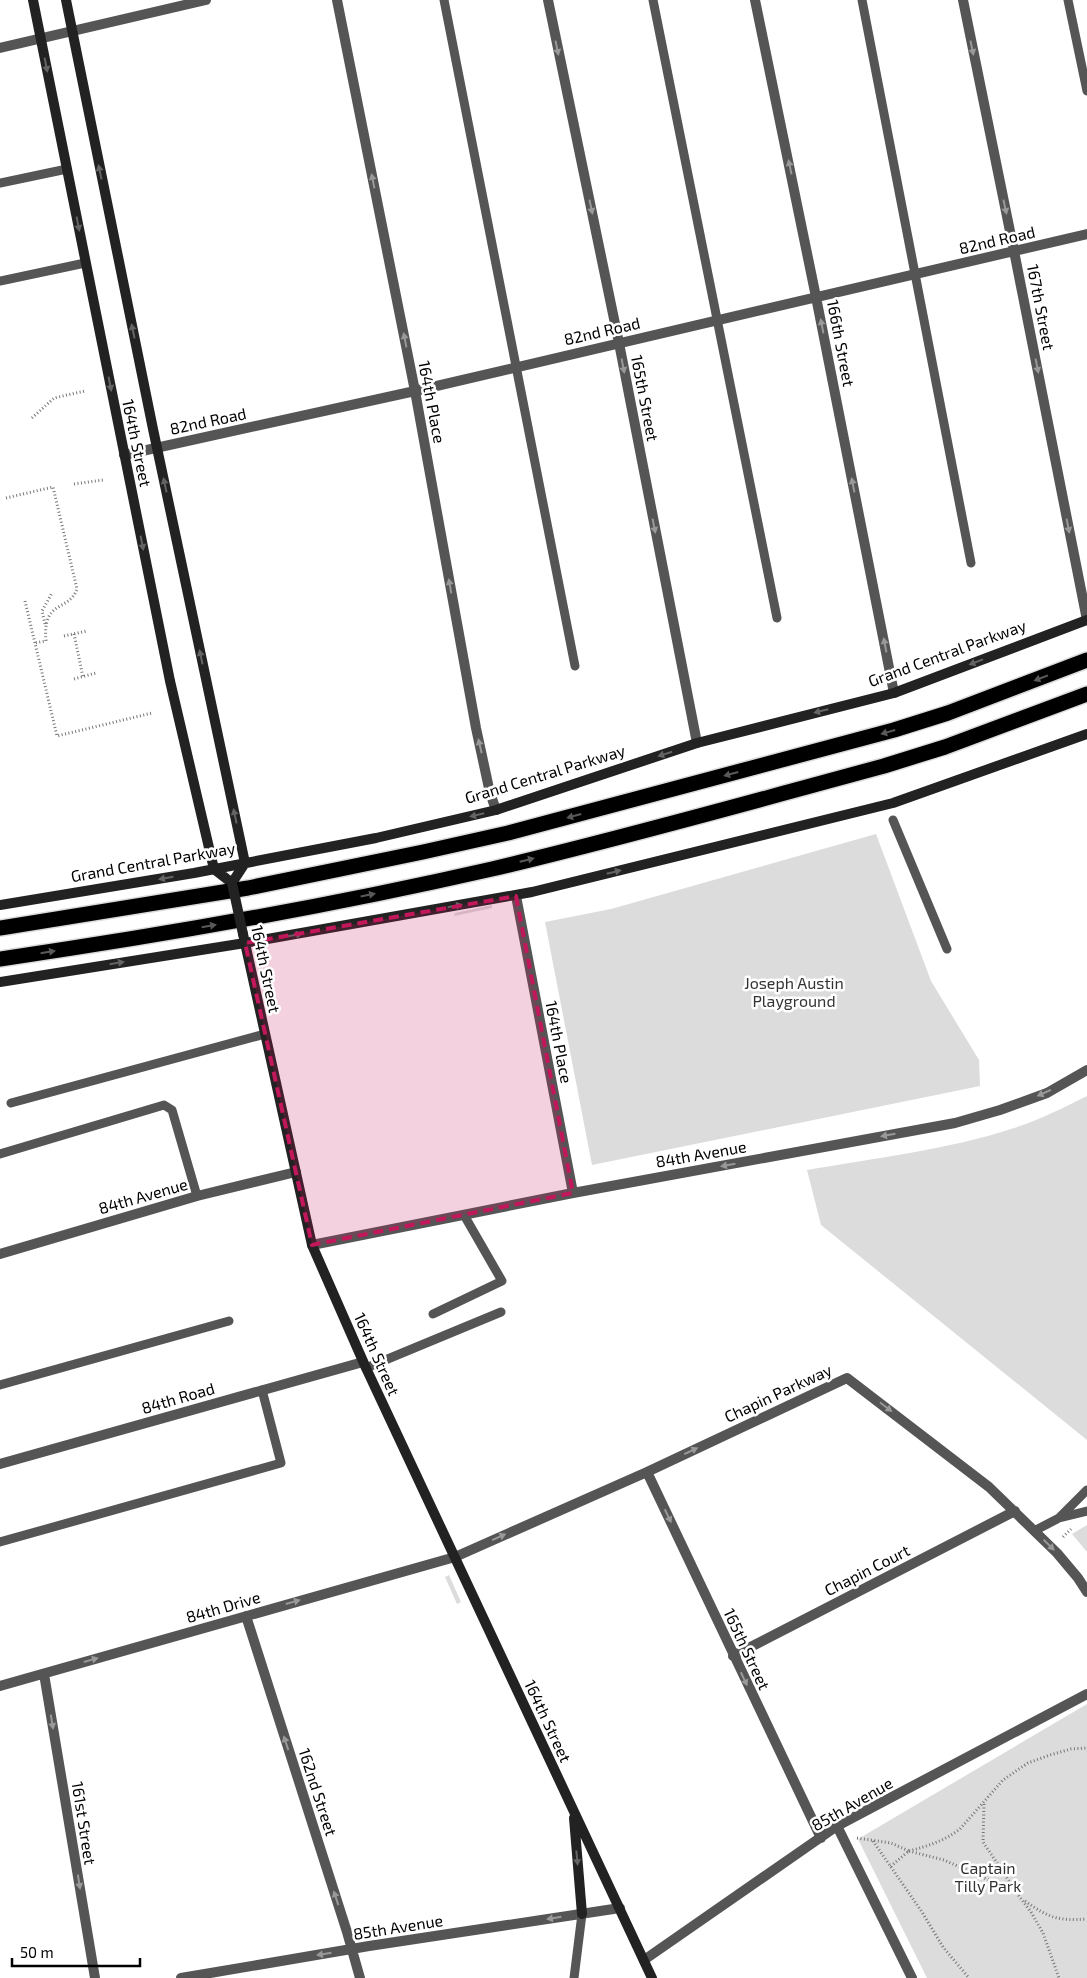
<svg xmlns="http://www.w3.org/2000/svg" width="1087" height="1978" font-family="'Exo 2',sans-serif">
<rect width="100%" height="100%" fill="#fff"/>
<path fill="#dcdcdc" d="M876 834 931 981 979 1060 980 1086 592 1165 545 922 611 909Z
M492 905V908L454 916 455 913Z
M1087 1096V1440L821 1225 807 1170C876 1158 947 1150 1014 1128 1039 1120 1063 1108 1087 1096Z
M1087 1525V1552L1072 1534Z
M449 1575 461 1602 457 1604 445 1577Z
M1087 1704V1978H927L858 1839Z"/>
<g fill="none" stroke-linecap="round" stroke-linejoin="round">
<g stroke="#dbdbdb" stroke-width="18">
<path id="highway" d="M0 928 248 888 423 852 508 833 894 730 948 713 1087 660
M0 959C165 935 330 906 492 869 624 838 754 801 884 766L945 747 1087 694"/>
</g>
<path stroke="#777" stroke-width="3" stroke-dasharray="1 2.5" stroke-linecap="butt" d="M32 418 54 398 85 391
M74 484 103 480
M6 498 53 487 77 589C69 612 42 599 46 641L34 643
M25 601 57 736 152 713
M45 624 42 611 52 593
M74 634 83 677
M64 636 87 631
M74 679 96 673
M1063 1537 1071 1529
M984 1804 983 1842 1015 1890
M857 1838 891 1843 909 1851 890 1867
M873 1841 922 1912 943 1947 969 1978
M909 1851C928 1846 944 1841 960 1829L1003 1780 1016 1771 1028 1763 1050 1755 1071 1749 1087 1748
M909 1851 944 1860 1016 1892 1031 1912 1043 1933 1059 1978
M1025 1901C1049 1918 1058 1921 1087 1919"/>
<path stroke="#555" stroke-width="9" d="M444 0 575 666
M653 0 777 618
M862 0 971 563
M1068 0 1087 91
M0 183 67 169
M0 281 85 263
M893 820 947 949
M11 1103 265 1034
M0 1154 164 1105 172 1110 197 1196
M433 1314 502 1281 464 1215
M366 1368 501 1312
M0 1385 229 1321
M1059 1518 1087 1490
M1034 1531 1059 1518 1087 1511
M0 1542 281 1463 262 1390
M574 1978 582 1914"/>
<path stroke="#555" stroke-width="10" d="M337 0 415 391 476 728 490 793 496 810
M548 0 619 343 697 743
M755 0 816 297 894 693
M963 0 1014 251 1087 620
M0 48 206 0
M124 455 415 391 1087 234
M516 896 573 1193
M312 1245 573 1193 955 1123 1000 1110 1047 1093 1087 1070
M0 1254 197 1196 296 1172
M0 1464 363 1362
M647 1472 821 1838
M246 1616 347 1932 360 1978
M733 1656 1015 1511
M44 1674 95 1978
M0 1686 455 1557 647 1472 847 1378 989 1487 1057 1553 1078 1578 1087 1592
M837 1826 912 1978
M644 1960 837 1826 1087 1694
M181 1978 369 1946 620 1908"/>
<path stroke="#222" stroke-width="10" d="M33 0 170 681 214 869 232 883 245 863 153 429 66 0
M0 905 194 873 376 838 496 810 697 743 894 693 1087 620
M243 934 312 1245 366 1368 652 1978
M0 982 245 943 532 892 893 803 1087 734
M574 1818 582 1914"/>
<use href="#highway" stroke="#000" stroke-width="15"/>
<path stroke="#222" stroke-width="10" d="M232 883 243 934"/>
</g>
<defs><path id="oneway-solid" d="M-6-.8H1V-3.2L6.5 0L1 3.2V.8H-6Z" transform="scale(1.25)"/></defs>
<g fill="#999">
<use href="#oneway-solid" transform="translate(557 48) rotate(78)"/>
<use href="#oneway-solid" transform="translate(972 48) rotate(78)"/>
<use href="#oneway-solid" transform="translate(790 167) rotate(-102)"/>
<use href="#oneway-solid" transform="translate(373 181) rotate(-101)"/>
<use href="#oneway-solid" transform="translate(591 207) rotate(78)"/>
<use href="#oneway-solid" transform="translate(1005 207) rotate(78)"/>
<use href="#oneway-solid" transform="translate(822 326) rotate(-101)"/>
<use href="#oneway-solid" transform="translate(405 340) rotate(-101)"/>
<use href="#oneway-solid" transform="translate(623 366) rotate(79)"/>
<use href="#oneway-solid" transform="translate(1037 366) rotate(79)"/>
<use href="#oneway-solid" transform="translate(853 485) rotate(-101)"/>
<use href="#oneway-solid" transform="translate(654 526) rotate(79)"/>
<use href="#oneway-solid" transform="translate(1068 526) rotate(79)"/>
<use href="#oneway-solid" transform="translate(450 586) rotate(-100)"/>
<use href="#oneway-solid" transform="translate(885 645) rotate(-101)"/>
<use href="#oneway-solid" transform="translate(480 746) rotate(-103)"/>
<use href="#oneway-solid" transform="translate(1044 1093) rotate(156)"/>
<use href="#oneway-solid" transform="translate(888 1135) rotate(170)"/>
<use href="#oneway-solid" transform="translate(728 1165) rotate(170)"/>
<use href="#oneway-solid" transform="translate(886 1407) rotate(37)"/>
<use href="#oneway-solid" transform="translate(691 1451) rotate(-25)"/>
<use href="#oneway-solid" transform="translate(668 1516) rotate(65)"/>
<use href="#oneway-solid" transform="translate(499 1537) rotate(-24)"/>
<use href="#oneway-solid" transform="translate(1049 1545) rotate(44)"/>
<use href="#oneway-solid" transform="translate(293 1602) rotate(-16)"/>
<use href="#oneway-solid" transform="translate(91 1660) rotate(-16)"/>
<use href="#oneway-solid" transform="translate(744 1679) rotate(65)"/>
<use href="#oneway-solid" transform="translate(52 1722) rotate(81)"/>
<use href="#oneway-solid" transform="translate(286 1743) rotate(-108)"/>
<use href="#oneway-solid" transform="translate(79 1882) rotate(81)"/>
<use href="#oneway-solid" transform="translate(336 1898) rotate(-108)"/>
<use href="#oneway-solid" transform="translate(554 1918) rotate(171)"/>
<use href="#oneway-solid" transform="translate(324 1954) rotate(171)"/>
</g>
<g fill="#646464">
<use href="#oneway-solid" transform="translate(46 65) rotate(79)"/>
<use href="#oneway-solid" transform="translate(100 172) rotate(-102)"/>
<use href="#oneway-solid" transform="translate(78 224) rotate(79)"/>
<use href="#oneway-solid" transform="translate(133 331) rotate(-102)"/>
<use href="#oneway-solid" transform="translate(110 384) rotate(79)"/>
<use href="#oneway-solid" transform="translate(165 485) rotate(-102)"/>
<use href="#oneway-solid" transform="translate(142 543) rotate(79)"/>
<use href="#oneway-solid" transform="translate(201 657) rotate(-102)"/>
<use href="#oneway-solid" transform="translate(976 662) rotate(159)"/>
<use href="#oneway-solid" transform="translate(821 711) rotate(166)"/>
<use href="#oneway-solid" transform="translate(665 754) rotate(162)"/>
<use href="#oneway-solid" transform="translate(477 815) rotate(167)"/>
<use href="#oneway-solid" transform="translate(235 816) rotate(-102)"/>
<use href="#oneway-solid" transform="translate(614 872) rotate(-14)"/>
<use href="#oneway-solid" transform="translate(166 878) rotate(170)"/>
<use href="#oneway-solid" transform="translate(455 906) rotate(-10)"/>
<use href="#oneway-solid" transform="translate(295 935) rotate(-10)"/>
<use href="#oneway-solid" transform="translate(117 963) rotate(-9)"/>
<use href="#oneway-solid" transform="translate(577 1858) rotate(85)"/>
</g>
<g fill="#595959">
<use href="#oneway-solid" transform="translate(1041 678) rotate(159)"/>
<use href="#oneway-solid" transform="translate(888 732) rotate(164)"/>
<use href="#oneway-solid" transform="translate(731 774) rotate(165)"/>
<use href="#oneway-solid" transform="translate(574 816) rotate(165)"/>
<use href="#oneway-solid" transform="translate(527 860) rotate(-14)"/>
<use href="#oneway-solid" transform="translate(368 895) rotate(-11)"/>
<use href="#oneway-solid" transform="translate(209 926) rotate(-10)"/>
<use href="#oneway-solid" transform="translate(48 952) rotate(-9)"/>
</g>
<path fill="#c2185b" fill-opacity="0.2" stroke="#c2185b" stroke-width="4" stroke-dasharray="10 6" stroke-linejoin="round" d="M516 896 573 1193 312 1245 245 943Z"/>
<g text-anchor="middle" stroke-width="5" stroke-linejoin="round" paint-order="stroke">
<g font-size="16" fill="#000" stroke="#fff">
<text transform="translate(997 240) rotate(-13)" y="6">82nd Road</text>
<text transform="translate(1041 307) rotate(79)" y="6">167th Street</text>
<text transform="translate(602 331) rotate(-13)" y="6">82nd Road</text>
<text transform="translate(841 343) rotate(79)" y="6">166th Street</text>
<text transform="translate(645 398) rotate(79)" y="6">165th Street</text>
<text transform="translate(432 402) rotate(79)" y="6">164th Place</text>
<text transform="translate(208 421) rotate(-12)" y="6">82nd Road</text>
<text transform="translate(137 443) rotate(78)" y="6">164th Street</text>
<text transform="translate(947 653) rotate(-20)" y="6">Grand Central Parkway</text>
<text transform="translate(545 774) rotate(-17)" y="6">Grand Central Parkway</text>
<text transform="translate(153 862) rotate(-10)" y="6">Grand Central Parkway</text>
<text transform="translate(266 969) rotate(78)" y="6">164th Street</text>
<text transform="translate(559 1042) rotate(79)" y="6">164th Place</text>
<text transform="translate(701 1154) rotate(-10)" y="6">84th Avenue</text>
<text transform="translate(143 1196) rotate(-16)" y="6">84th Avenue</text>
<text transform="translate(377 1354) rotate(66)" y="6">164th Street</text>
<text transform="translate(778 1393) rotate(-25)" y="6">Chapin Parkway</text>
<text transform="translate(178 1398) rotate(-16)" y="6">84th Road</text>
<text transform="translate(867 1570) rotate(-27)" y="6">Chapin Court</text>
<text transform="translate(223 1607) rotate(-16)" y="6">84th Drive</text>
<text transform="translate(747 1649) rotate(65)" y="6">165th Street</text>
<text transform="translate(548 1721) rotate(65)" y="6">164th Street</text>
<text transform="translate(318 1792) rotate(72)" y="6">162nd Street</text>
<text transform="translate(852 1804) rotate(-30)" y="6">85th Avenue</text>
<text transform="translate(84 1823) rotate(81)" y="6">161st Street</text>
<text transform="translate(398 1927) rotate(-9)" y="6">85th Avenue</text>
</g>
<g font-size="16" fill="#333" stroke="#fff">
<text x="794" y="989">Joseph Austin<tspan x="794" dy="18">Playground</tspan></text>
<text x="988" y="1874">Captain<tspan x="988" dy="18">Tilly Park</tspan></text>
</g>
</g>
<path d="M12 1958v8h128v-8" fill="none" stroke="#000000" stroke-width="2.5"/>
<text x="20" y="1958" font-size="15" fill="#000000" stroke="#ffffff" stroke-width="4" paint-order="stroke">50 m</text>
</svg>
